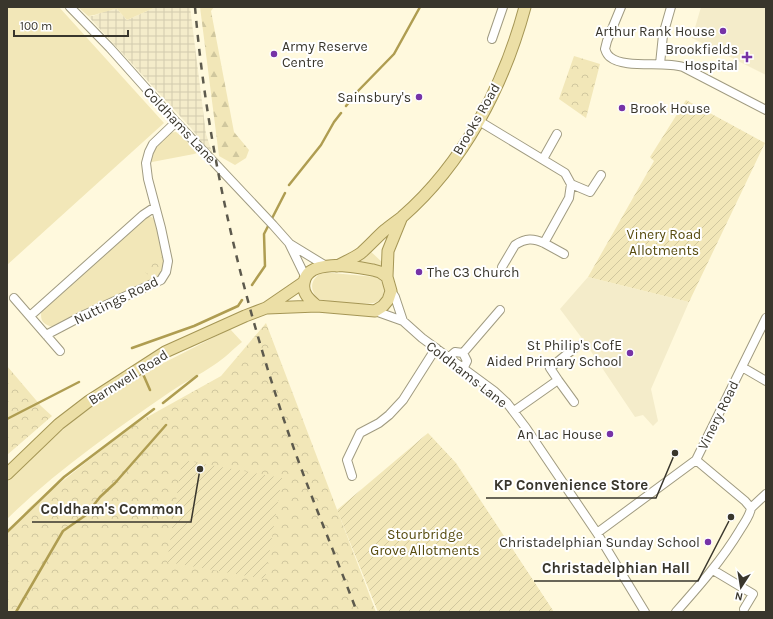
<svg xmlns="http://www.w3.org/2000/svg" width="773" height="619" font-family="Karla,sans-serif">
<defs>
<pattern id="industrial-grid" width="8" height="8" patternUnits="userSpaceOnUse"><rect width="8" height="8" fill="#f4ecca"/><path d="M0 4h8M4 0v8" fill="none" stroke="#d2cbae"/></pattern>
<pattern id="forest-firs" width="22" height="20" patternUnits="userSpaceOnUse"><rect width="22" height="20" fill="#f2e7b8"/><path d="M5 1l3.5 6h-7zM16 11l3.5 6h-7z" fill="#d0c79e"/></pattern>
<pattern id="park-crowns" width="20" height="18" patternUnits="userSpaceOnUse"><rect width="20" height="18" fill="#f2e7b8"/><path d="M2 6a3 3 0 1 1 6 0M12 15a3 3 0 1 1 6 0" fill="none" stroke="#d0c79e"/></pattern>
<pattern id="garden-furrows" width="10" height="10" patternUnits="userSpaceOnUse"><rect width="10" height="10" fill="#f2e7b8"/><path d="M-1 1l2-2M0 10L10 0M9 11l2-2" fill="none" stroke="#d0c79e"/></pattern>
</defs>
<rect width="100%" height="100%" fill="#fff9dd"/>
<path fill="#f4ecca" d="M701 7H766V75L692 38Z
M588 277 689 302 651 389 658 421 653 426 643 415 635 417 584 341 560 309Z"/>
<path fill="url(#industrial-grid)" d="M156 7H190L206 134 214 158 191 128 88 16H93L108 10 117 9 127 20Z"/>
<path fill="#f2e7b8" d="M7 7H59L164 123 7 265Z
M78 7H156L127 20 117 9C107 10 98 15 88 16Z
M176 132 185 139 197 153 194 154 152 162 150 161 153 150 169 133Z
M148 216 154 218 157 222 166 263 160 277 53 327C43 325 39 320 42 309L142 218Z
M369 250 382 262V266L381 267 356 262Z
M321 273H332L376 277C381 280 384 284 384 290 384 297 379 302 373 303 362 305 330 302 319 299 309 291 310 280 321 273Z
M230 329 242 342C233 349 224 359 214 365 200 375 184 382 170 392 113 431 56 471 7 519V480L77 417 148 371Z"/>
<path fill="url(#forest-firs)" d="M200 7H214L211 11 234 132 249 150 246 158 235 165 219 156Z"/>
<path fill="url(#park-crowns)" d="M574 56 600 64 586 118 559 99Z
M153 256 162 257 160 267 151 277 145 272 152 264Z
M266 323 376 612H7V533L30 507 133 425 221 376Z
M7 366 41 406 52 416 7 455Z"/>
<path fill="url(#garden-furrows)" d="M686 100 765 143 689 302 588 277 654 161 650 157Z
M428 433 456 463 554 612H378L337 510Z
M182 460 282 478 265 579 167 562Z"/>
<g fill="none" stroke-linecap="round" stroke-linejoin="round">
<path stroke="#af9d51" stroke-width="2.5" d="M346 106 357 92 394 54 420 7
M289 185 321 145 334 122 341 113
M252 285 265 266 264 234 285 193
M132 348 194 326 238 306 242 300
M143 374 150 390
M163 403 197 376
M7 419 79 382
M7 532 64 477 154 409
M16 612 63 531 86 515 100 497 115 483 166 425"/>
<g stroke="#a09b81" stroke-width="10">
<path id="minor" d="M70 7 110 48 176 122 273 225 289 243 306 278
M621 7 607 41 605 49C606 52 607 55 610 57 624 69 663 61 683 67L766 110
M492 39 503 7
M660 64 663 35 671 7
M479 121 565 173 571 184 569 198 544 243C533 238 526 238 515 245L502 267
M543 159 557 134
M571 184 590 192 601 175
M544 243 564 254
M290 244 326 266
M391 291 395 297 403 321
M14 298 60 351
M375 311 403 321 422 338 494 391 507 403 526 428 597 533 645 612
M30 316 143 215 155 207
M46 335 84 315 161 280 166 272 168 261 161 228 148 179 146 163 149 152 153 144 176 122
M463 353 500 310
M448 358 455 352 463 353 467 361 463 369
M742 367 766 381
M558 380 574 402
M514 411 558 380 550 368 577 346
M352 476 347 460 360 433 379 423 389 415 403 400 436 348
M751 508 766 494
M597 533 696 460 766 318
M713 570 753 594 744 609
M676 612C699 586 722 560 740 530 744 523 750 516 751 508L745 501 696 460"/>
</g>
<g stroke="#a59655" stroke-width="13">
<path id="major" d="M337 266C345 262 354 258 361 253 370 245 377 237 385 230 391 225 397 221 402 217 464 163 504 85 525 7
M387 277 388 251 401 219
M267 308 317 306 375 311 383 306 388 300 391 291 387 277 380 272 373 270C356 267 307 257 304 283 302 294 310 300 317 306
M7 474 59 424 89 401 165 352 245 316 266 308 304 282"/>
</g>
<use href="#minor" stroke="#fff" stroke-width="8"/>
<use href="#major" stroke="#ecdfa6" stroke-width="11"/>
<path stroke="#5d5a4d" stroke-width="2.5" stroke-dasharray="7 7" stroke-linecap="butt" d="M195 7C207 146 238 281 282 414 304 481 332 546 357 612"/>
</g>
<g fill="#7633a7" stroke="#fff" stroke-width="1.5">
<circle cx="723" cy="31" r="4"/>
<circle cx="274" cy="54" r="4"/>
<path d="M745 51h4v4h4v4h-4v4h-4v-4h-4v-4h4z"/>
<circle cx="419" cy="97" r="4"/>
<circle cx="622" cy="108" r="4"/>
<circle cx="419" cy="272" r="4"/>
<circle cx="630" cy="353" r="4"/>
<circle cx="610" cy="434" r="4"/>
<circle cx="708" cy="542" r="4"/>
</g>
<g text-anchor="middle" stroke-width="4" stroke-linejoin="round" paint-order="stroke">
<g font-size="14" fill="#39362c" stroke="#fff" text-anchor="end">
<text x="715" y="36">Arthur Rank House</text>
<text x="282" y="51" text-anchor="start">Army Reserve<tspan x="282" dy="16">Centre</tspan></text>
<text x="738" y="54">Brookfields<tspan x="738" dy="16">Hospital</tspan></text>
<text x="411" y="102">Sainsbury's</text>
<text x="630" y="113" text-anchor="start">Brook House</text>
<text x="427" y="277" text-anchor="start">The C3 Church</text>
<text x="622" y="350">St Philip's CofE<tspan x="622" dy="16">Aided Primary School</tspan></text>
<text x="602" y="439">An Lac House</text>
<text x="700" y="547">Christadelphian Sunday School</text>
</g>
<g font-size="14" fill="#39362c" stroke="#fff">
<text transform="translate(476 119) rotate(-60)" y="5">Brooks Road</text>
<text transform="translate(180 125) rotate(47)" y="5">Coldhams Lane</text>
<text transform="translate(116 300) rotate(-26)" y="5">Nuttings Road</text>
<text transform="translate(467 374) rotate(38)" y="5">Coldhams Lane</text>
<text transform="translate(128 377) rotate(-32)" y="5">Barnwell Road</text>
<text transform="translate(718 415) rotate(-64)" y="5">Vinery Road</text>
</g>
<g font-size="14" fill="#574b0e" stroke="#fff">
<text x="664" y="239">Vinery Road<tspan x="664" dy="16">Allotments</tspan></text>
<text x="425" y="539">Stourbridge<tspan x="425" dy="16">Grove Allotments</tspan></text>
</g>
</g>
<path fill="none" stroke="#39362c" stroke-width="1.5" d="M675 453L656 498H486M200 469L191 522H32M731 517L698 581H534"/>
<g fill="#39362c" stroke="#fff" stroke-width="1.5">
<circle cx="675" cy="453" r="4"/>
<circle cx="200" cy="469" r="4"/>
<circle cx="731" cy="517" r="4"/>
</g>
<g font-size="15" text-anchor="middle" font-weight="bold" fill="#39362c" stroke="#fff" stroke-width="4" stroke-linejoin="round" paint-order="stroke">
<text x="571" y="490">KP Convenience Store</text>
<text x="112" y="514">Coldham's Common</text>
<text x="616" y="573">Christadelphian Hall</text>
</g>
<rect width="773" height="619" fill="none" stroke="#39362c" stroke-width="16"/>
<g transform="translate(741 587) rotate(192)" stroke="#ffffff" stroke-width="3" paint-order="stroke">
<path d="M0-3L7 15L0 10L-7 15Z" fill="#39362c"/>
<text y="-6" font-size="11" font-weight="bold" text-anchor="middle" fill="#39362c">N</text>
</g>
<path d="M14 30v6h114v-6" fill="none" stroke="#39362c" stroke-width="2"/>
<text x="20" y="30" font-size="12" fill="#39362c" stroke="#ffffff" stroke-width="3" paint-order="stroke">100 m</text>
</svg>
